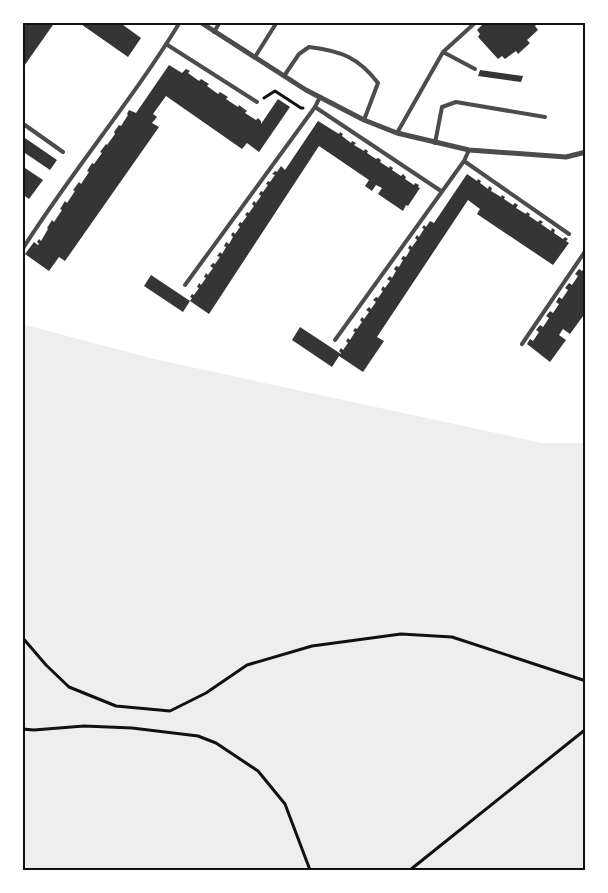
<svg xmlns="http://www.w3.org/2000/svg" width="608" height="893" font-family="Roboto,sans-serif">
<rect width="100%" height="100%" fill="#fff"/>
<path fill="#eee" d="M22 324 154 359 542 443H585V870H23Z"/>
<path fill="#353535" d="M27 22H55L22 69V28Z
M78 22H119L141 38 128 57Z
M485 22H535L537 24 535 26 538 30 527 40 530 43 518 54 516 51 505 59 502 56 498 59 478 37 480 34 477 30Z
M169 65 182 73 186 69 190 71 188 73 199 81 201 79 209 84 207 86 218 94 220 92 228 97 226 99 238 107 239 105 247 111 245 113 256 120 258 118 261 121V124L278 99 290 107 259 152 247 143 242 149 166 96 153 114 157 117 152 123 159 127 65 261 59 257 49 271 25 254 34 242 38 245 39 244 37 242 39 239 41 241 48 229 47 228 52 220 54 222 62 210 60 209 65 201 67 203 75 191 73 190 79 182 81 184 89 172 87 171 92 163 94 164 102 153 100 152 106 144 107 145 115 134 114 132 119 125 121 126 128 115 127 114 129 110 136 113Z
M480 70 523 76 521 82 478 76Z
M318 121 339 134 340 132 343 134 342 136 351 143 352 141 356 143 354 145 364 151 365 149 368 151 367 153 376 159 378 158 381 160 380 162 389 168 390 166 393 168 392 170 401 176 403 174 406 177 405 179 414 185 415 183 419 185 418 187 420 188 408 206 406 205 403 211 378 194 382 188 376 185 372 191 365 186 369 180 319 146 209 314 190 301 183 312 144 286 151 275 190 301 192 298 190 297 192 294 194 295 199 288 197 287 199 283 201 285 206 278 204 277 206 273 208 275 213 268 210 266 213 263 215 264 220 257 217 256 220 252 222 254 226 247 224 246 226 242 229 244 233 237 231 235 233 232 235 234 240 227 238 225 240 222 242 223 247 216 245 215 247 212 249 213 254 206 252 204 254 201 256 203 261 196 259 194 261 191 263 192 268 185 266 184 268 181 270 182 275 175 272 174 275 171 277 172 281 166 285 170Z
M22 136 57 160 50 170 22 151Z
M22 166 43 180 29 199 22 194Z
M467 174 477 181 478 179 481 181 480 183 488 189 489 186 492 188 491 191 501 197 502 195 505 197 504 199 513 205 515 203 518 205 516 208 526 214 527 212 530 214 529 216 538 222 540 220 543 222 541 224 551 231 552 228 555 230 554 233 563 239 565 237 568 239 566 241 569 243 553 265 477 214 480 209 468 200 377 337 384 341 363 372 339 356 332 367 292 340 300 327 341 354V353L339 351 341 348 343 350 348 343 346 341 348 338 350 340 355 332 353 331 355 328 357 329 362 322 360 320 362 317 364 319 369 312 366 310 369 307 371 309 376 302 373 300 376 297 378 298 383 291 381 290 383 286 385 288 390 281 387 279 390 276 392 278 396 271 394 269 396 266 399 267 403 260 401 259 403 256 406 257 410 250 408 248 410 245 412 247 417 240 415 238 417 235 419 237 424 229 422 228 424 225 426 227 430 221 434 223Z
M586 266V297L583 301 586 302V312L570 334 563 329 559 335 566 340 550 362 527 344 530 339 533 341 539 332 536 330 540 325 543 327 549 318 546 316 550 311 553 313 559 304 556 302 559 297 562 299 568 290 565 288 569 283 572 285 578 276 575 274 579 269 582 271Z"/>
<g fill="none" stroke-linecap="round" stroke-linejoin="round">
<path stroke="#111" stroke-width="3" d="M264 98 275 91 301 108H303
M22 637 46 665 69 687 116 706 170 711 206 693 247 665 312 646 401 634 452 637 586 681
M22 729 34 730 84 726 132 728 198 736 216 743 258 771 285 804 310 870
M410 870 586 729"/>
<path stroke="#4c4c4c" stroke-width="4" d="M214 32 220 22
M166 44 257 102
M443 52 475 69
M255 57 277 22
M284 76 299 54 309 47C341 51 358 57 378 83L364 120
M315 107 441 191
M22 123 63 152
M397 133 443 52 476 22
M435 143 442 107 456 102 545 117
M464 161 569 234
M22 250C71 172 132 101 180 22
M185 285 315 107 320 97
M335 340 464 161 469 150
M522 344 586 250"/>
<path stroke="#4c4c4c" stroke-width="5" d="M200 22 306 90 364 120 397 133 469 150 566 157 586 152"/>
</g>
<rect width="608" height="893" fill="none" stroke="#ffffff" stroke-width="48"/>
<rect x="24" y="24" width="560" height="845" fill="none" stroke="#111" stroke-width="2"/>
</svg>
